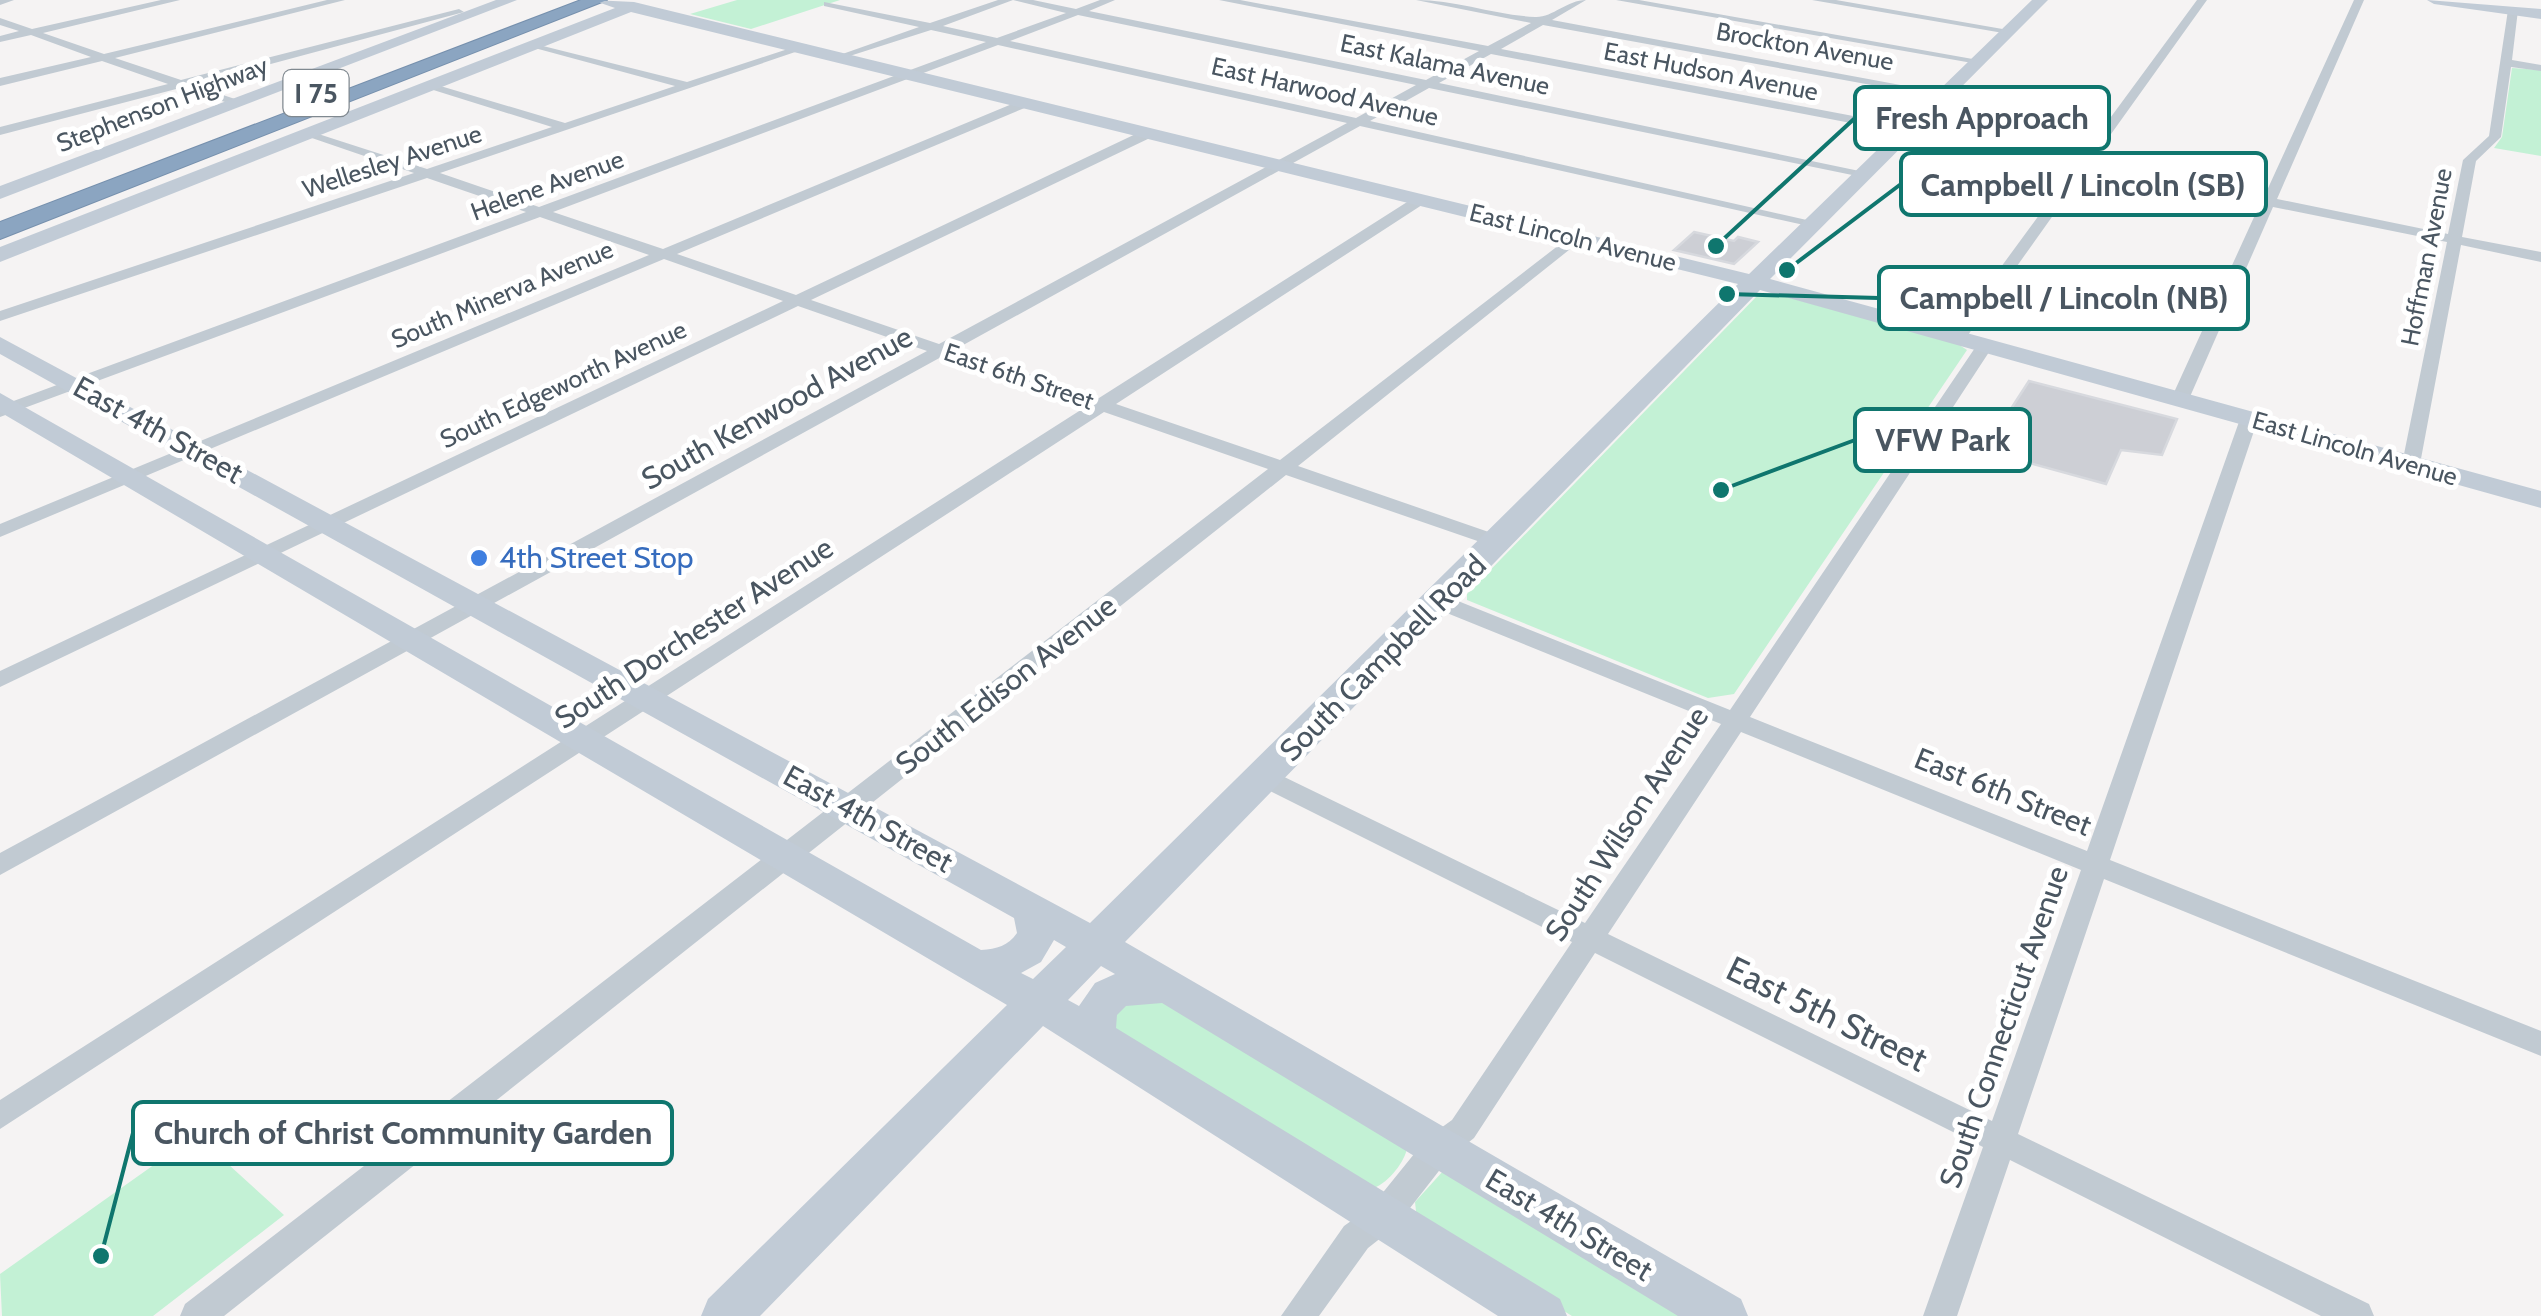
<svg xmlns="http://www.w3.org/2000/svg" width="2541" height="1316" font-family="Cabin,sans-serif">
<rect width="100%" height="100%" fill="#f5f3f3"/>
<path fill="#c3f1d5" d="M737 0H840L751 29 690 14Z
M2512 68 2541 70V156L2494 148 2502 137Z
M1773 293 1958 344 1967 350 1734 694 1708 698 1467 600V594L1757 296Z
M1149 992 1407 1149C1403 1165 1386 1185 1371 1189L1114 1033 1109 1011Z
M196 1135 284 1215 153 1316H2L0 1274Z
M1444 1170 1696 1316H1572L1417 1220 1415 1202Z"/>
<path fill="#cdcfd5" stroke="#d7d9de" stroke-width="2.5" d="M1694 232 1734 241 1738 237 1758 242 1734 264 1674 250Z
M2029 381 2177 419 2162 455 2121 450 2106 484 1978 449 1998 416 2005 418Z"/>
<g fill="none" stroke-linecap="round" stroke-linejoin="round">
<g stroke="#7690ad" stroke-width="2">
<path id="highway" d="M581 0H607L0 239V222Z"/>
</g>
<path fill="#c1cad2" fill-rule="evenodd" d="M0 0H14L0 5Z
M161 0H180L43 33 104 54 327 0H345L115 58 181 80 459 9 464 12 193 85 238 100V106L180 88 0 135V127L168 84 102 61 0 86V78L91 57 31 35 0 42V36L19 31 0 25V18L32 29Z
M998 0H1033L1076 9 1100 0H1115L1089 11 1426 80 1479 51 1219 0H1240L1488 46 1531 23 1416 0C1456 0 1495 15 1535 17 1552 18 1567 0 1586 0L1552 20 1949 94 1943 98 1543 25 1501 49 2080 159 2197 0H2207L2091 162 2264 197 2354 0H2364L2277 199 2448 234 2463 160 2489 136 2508 10 2513 7 2518 10 2512 60 2541 65V71L2511 67 2501 137 2476 161 2462 237 2541 252V262L2461 245 2420 464 2411 470 2402 464 2447 242 2273 207 2189 399 2180 404 2171 399 2260 204 2086 169 1963 342 1957 343 1949 338 2075 166 1491 54 1439 83 1869 173 1862 177 1429 88 1370 121 1820 223 1813 227 1360 126 956 349 1099 398 1415 197H1425V203L1116 404 1280 460 1572 235 1584 238 1298 466 1506 538 1509 542 1506 546H1492L1286 475 224 1316H180L185 1304 1268 469 1104 412 0 1129V1100L1087 406 943 356 0 875V853L927 351 798 306 0 687V671L783 301 664 259 0 537V524L649 255 540 217 0 417V406L526 212 427 178 0 321V311L414 173 306 136V130L427 169 552 127 427 88V82L565 123 675 86 531 47V43L687 82 794 47 804 49 440 173 539 207 986 42 931 30 834 61V57L919 27 824 6V2L930 23ZM1013 0 1066 13 997 38 943 26ZM1078 15 1416 85 1356 118 1010 41ZM998 45 1347 123 939 344 811 300 1152 137V131H1142L796 295 677 254 1027 107V101H1019L663 249 553 212Z
M1616 0H1639L1984 61 1978 64Z
M1812 0H1836L2014 31 2009 34Z
M1985 341 1993 346 1750 717 2087 851 2240 419 2243 415H2255L2258 419 2110 860 2541 1031V1056L2104 879 2018 1134 2369 1304 2374 1316H2321L2010 1160 1957 1316H1923L1983 1147 1595 953 1474 1138 1449 1158 1396 1226 1368 1248 1319 1316H1281L1344 1226 1372 1206 1427 1138 1452 1120 1572 942 1256 784 1253 778 1256 772H1274L1585 923 1721 724 1432 607 1429 602 1440 596 1448 597 1730 710 1979 342ZM1741 732 2081 870 1992 1121 1608 934Z"/>
<path fill="#c1cbd6" fill-rule="evenodd" d="M496 0H517L0 199V186Z
M592 0 634 2 1749 274 2032 0H2048L1770 279 2541 491V508L1760 290 1125 942 1741 1299 1748 1316H1678L1162 1003 1126 1006 1117 1015 1116 1028 1560 1299 1567 1316H1498L1043 1026 760 1316H701L708 1299 1007 1005 0 412V393L981 950C997 949 1008 946 1017 933L1014 918 0 354V337L1090 923 1738 284 631 12 0 262V247L615 8ZM1054 940 1066 947 1033 979 1021 973 1041 962ZM1101 966 1115 974 1095 983 1079 1006 1068 1000Z
M2427 0 2541 9V19L2434 4Z"/>
<use href="#highway" fill="#8ba5c1" fill-rule="evenodd"/>
</g>
<circle fill="#3f7fe0" stroke="#fff" stroke-width="4" cx="479" cy="558" r="10"/>
<g text-anchor="middle" stroke-width="10" stroke-linejoin="round" paint-order="stroke">
<g font-size="25" fill="#4a5661" stroke="#fff">
<text transform="translate(1805 46) rotate(10)" y="9">Brockton Avenue</text>
<text transform="translate(1445 64) rotate(12)" y="9">East Kalama Avenue</text>
<text transform="translate(1711 71) rotate(11)" y="9">East Hudson Avenue</text>
<text transform="translate(1325 91) rotate(13)" y="9">East Harwood Avenue</text>
<text transform="translate(162 104) rotate(-21)" y="9">Stephenson Highway</text>
<text transform="translate(392 161) rotate(-18)" y="9">Wellesley Avenue</text>
<text transform="translate(547 185) rotate(-20)" y="9">Helene Avenue</text>
<text transform="translate(1573 237) rotate(14)" y="9">East Lincoln Avenue</text>
<text transform="translate(2426 257) rotate(-79)" y="9">Hoffman Avenue</text>
<text transform="translate(502 294) rotate(-23)" y="9">South Minerva Avenue</text>
<text transform="translate(1019 376) rotate(19)" y="9">East 6th Street</text>
<text transform="translate(563 384) rotate(-25)" y="9">South Edgeworth Avenue</text>
<text transform="translate(2355 448) rotate(16)" y="9">East Lincoln Avenue</text>
</g>
<rect fill="#fff" stroke="#808990" stroke-width="2.5" x="283.5" y="70" width="65" height="46" rx="8"/>
<g font-size="28" font-weight="bold" fill="#4a5661">
<text x="316" y="103">I 75</text>
</g>
<g font-size="30" fill="#4a5661" stroke="#fff">
<text transform="translate(777 408) rotate(-29)" y="10">South Kenwood Avenue</text>
<text transform="translate(158 430) rotate(29)" y="10">East 4th Street</text>
<text transform="translate(694 633) rotate(-33)" y="10">South Dorchester Avenue</text>
<text transform="translate(1383 658) rotate(-45)" y="10">South Campbell Road</text>
<text transform="translate(1006 685) rotate(-38)" y="10">South Edison Avenue</text>
<text transform="translate(2003 792) rotate(22)" y="10">East 6th Street</text>
<text transform="translate(868 819) rotate(29)" y="10">East 4th Street</text>
<text transform="translate(1627 824) rotate(-57)" y="10">South Wilson Avenue</text>
<text transform="translate(2004 1027) rotate(-71)" y="10">South Connecticut Avenue</text>
<text transform="translate(1569 1225) rotate(31)" y="10">East 4th Street</text>
</g>
<g font-size="30" fill="#366cbe" stroke="#fff" text-anchor="start">
<text x="499" y="568">4th Street Stop</text>
</g>
<g font-size="35" fill="#4a5661" stroke="#fff">
<text transform="translate(1827 1014) rotate(26)" y="12">East 5th Street</text>
</g>
</g>
<path fill="none" stroke="#0f766e" stroke-width="4" d="M1716 246L1855 118M1787 270L1901 184M1727 294L1879 298M1721 490L1855 440M101 1256L133 1133"/>
<g fill="#0f766e" stroke="#fff" stroke-width="4">
<circle cx="1716" cy="246" r="10"/>
<circle cx="1787" cy="270" r="10"/>
<circle cx="1727" cy="294" r="10"/>
<circle cx="1721" cy="490" r="10"/>
<circle cx="101" cy="1256" r="10"/>
</g>
<g fill="#fff" stroke="#0f766e" stroke-width="4">
<rect x="1855" y="87" width="254" height="62" rx="10"/>
<rect x="1901" y="153" width="365" height="62" rx="10"/>
<rect x="1879" y="267" width="369" height="62" rx="10"/>
<rect x="1855" y="409" width="175" height="62" rx="10"/>
<rect x="133" y="1102" width="539" height="62" rx="10"/>
</g>
<g font-size="32" text-anchor="middle" font-weight="bold" fill="#4a5661">
<text x="1982" y="129">Fresh Approach</text>
<text x="2083" y="196">Campbell / Lincoln (SB)</text>
<text x="2064" y="309">Campbell / Lincoln (NB)</text>
<text x="1943" y="451">VFW Park</text>
<text x="403" y="1144">Church of Christ Community Garden</text>
</g>
</svg>
